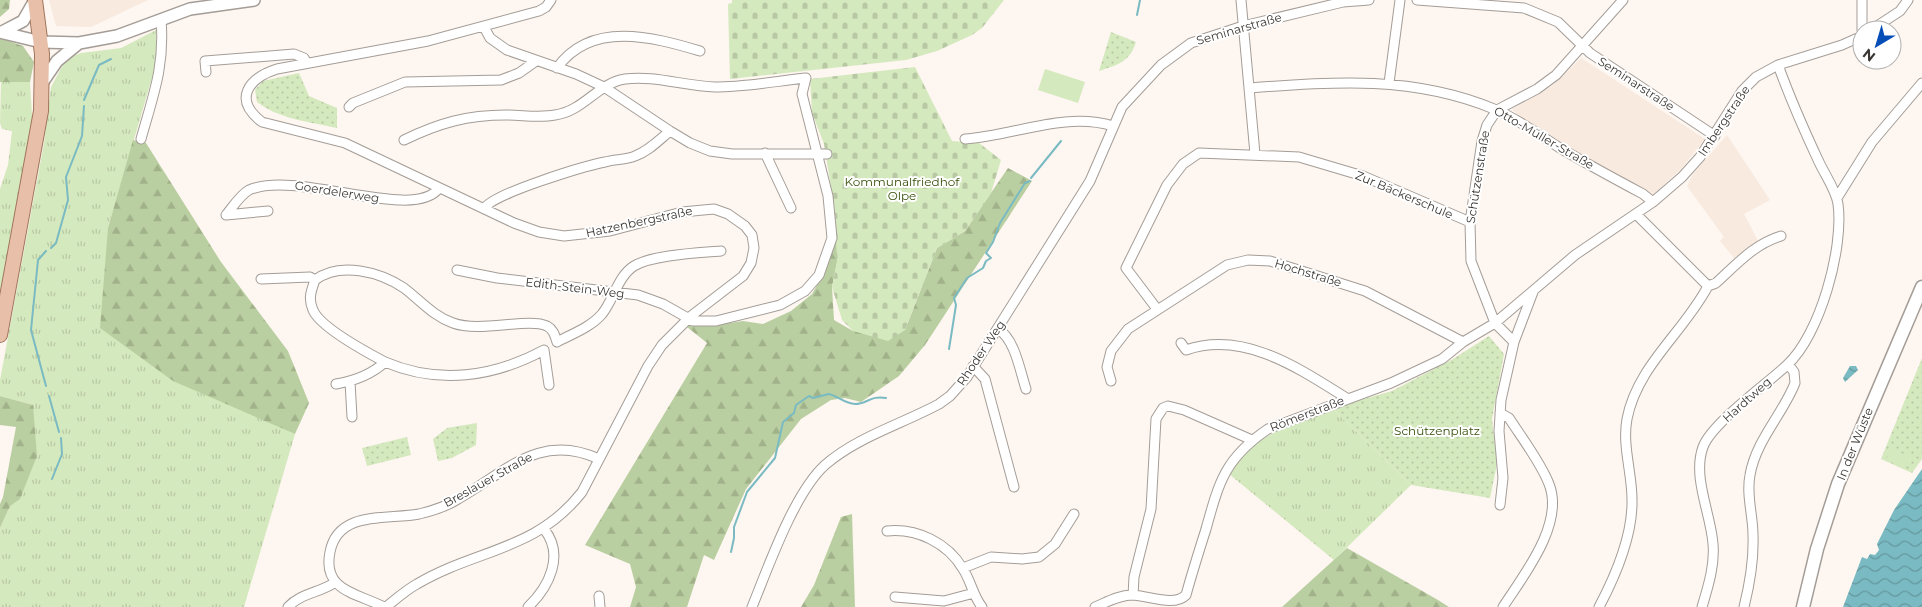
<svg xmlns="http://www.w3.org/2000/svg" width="1922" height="607" font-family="Montserrat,sans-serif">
<defs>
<pattern id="grass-tufts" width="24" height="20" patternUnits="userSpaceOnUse" patternTransform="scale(1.25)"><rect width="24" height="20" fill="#d5e9be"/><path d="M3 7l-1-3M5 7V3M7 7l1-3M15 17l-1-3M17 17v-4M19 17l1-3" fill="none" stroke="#b8c8a4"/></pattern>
<pattern id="forest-firs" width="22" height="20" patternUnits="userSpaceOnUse" patternTransform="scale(1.25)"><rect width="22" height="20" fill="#bacfa1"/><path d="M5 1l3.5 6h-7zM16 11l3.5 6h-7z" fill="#a1b28b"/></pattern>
<pattern id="cemetery-stones" width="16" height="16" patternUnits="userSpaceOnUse" patternTransform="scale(1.25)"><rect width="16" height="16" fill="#d5e9be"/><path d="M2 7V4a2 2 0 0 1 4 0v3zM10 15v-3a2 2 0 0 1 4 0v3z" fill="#b8c8a4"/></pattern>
<pattern id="park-dots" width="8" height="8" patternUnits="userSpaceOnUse" patternTransform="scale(1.25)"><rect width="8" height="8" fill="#d5e9be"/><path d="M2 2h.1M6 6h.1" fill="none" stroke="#b8c8a4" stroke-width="1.8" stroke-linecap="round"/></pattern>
<pattern id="water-waves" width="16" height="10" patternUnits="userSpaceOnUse" patternTransform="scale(1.25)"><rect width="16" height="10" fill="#7abac2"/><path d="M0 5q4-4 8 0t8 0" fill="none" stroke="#65989e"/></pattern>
</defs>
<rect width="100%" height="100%" fill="#fef6f0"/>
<path fill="#f8eadf" d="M49 0H148L91 27 56 26Z
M1581 58 1705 139 1681 169 1654 194 1573 152 1525 123 1512 109 1552 86Z
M1727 135 1770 200 1744 214 1758 241 1734 258 1720 241 1724 237 1687 186 1693 174Z"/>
<path fill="url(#grass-tufts)" d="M156 30 157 61 108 228 273 423 295 434 244 607H0V528L10 506 33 405 0 396V380L44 143 51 87 66 59 81 53 121 48Z
M1 82H30L33 131 0 309V189L8 165 12 131 2 129 0 123Z
M1332 408 1411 485 1334 560 1229 474C1259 432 1286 426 1332 408Z"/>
<path fill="url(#forest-firs)" d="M0 0H10L9 9 0 17Z
M0 38 23 46 34 62 30 82H0Z
M133 140 146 143 221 262 288 351 309 403 295 434 173 381 100 328 108 228Z
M1008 168 1032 181 925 345 899 376 861 402 845 398 831 400 801 419 746 489 714 560 704 555 687 607H630L636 587 630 564 585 545 707 343 687 327 690 324 710 326 743 321 763 324 791 311 812 294 823 275 837 237V262L832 287 834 320 853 331 905 330 937 248 965 231Z
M0 396 33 405 37 456 20 499 10 506 0 528V504L3 497 16 427 0 425Z
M852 514 855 607H801L814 585 841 517Z
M1347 548 1438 600 1449 607H1282Z"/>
<path fill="url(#cemetery-stones)" d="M732 0H1004L982 28 972 35 937 51 906 60 730 79 728 4 732 3Z
M915 67 952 141 979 143 1001 160 991 193 965 231 937 248 905 330 888 341 853 331 842 320 832 287 837 262 835 211 824 144 812 113 810 79Z"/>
<path fill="url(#park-dots)" d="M1111 32 1136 42C1130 62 1117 65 1099 71Z
M299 73 309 96 337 108V128C310 122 279 119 257 102L255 90 263 81Z
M1489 336 1504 354 1492 419 1497 464 1490 498 1411 485 1332 408 1392 391 1453 359Z
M1922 358V459L1912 473 1881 459Z
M477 423 476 445 452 458 438 461 433 439 447 428Z
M407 437 411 455 367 466 362 448Z"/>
<path fill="#d5e9be" d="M1045 69 1085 82 1078 103 1038 90Z
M1891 449 1910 457 1905 468 1886 460Z"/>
<path fill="url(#water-waves)" d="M1850 366H1856L1858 370 1845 382 1843 378Z
M1922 469V607H1843L1862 557 1867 559 1870 554 1875 555 1879 550 1877 544 1894 510Z"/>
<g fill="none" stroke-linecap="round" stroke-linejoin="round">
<path stroke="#7abac2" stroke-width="2" d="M1137 15 1140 0
M84 100 99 65 111 59
M1031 178 1061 141
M51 248 56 243 68 200 66 177 82 136 84 106
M46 251 38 260 31 330 46 386
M949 349 956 305 954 298 967 278 983 268 986 261 991 258 986 253 993 242 1000 223 1025 183 1030 181
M49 396 59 432
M52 479 62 454 61 438
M731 552 734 538V527L747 492 775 458 783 422 794 413 796 405 809 396 813 398 829 394C838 396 845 404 855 404 867 404 871 395 886 398"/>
<g stroke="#a49d97" stroke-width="11">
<path id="minor" d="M1241 0 1255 154
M1417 0 1524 8 1558 22 1590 53 1715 136
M1862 0V30
M484 27 490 38 507 50 576 74 604 87 670 131 690 143 710 151 732 154H827
M1871 30 1900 11 1908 0
M557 68C591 20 653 37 700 51
M206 72 205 61 294 54 304 58 307 63
M1389 83 1400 0
M1250 88C1334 81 1415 76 1494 109 1517 118 1539 135 1560 148 1587 164 1615 179 1643 194L1653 202
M349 107 353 103 405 82 501 80 519 73 536 61
M141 139C153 96 165 66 161 20
M965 139C1013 136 1065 111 1113 126
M404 140C439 123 467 115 506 115 523 115 539 118 555 115 584 111 598 83 625 79 653 75 685 86 715 87 745 87 777 81 806 78L802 94 828 196 832 238 819 275 805 291 780 305 716 321H693L663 304 638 295 497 278 457 270
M765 153 791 208
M1837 198 1872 142 1922 83
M484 209C491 194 585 166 605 162 615 159 626 160 635 156 649 151 659 140 670 131
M268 211 226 215C232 208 240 195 249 190 297 169 414 223 439 188
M1636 214 1708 286
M261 279 310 277 315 280C340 261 380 272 404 288 421 301 433 316 453 323 480 333 529 317 547 326 554 330 555 336 557 342 572 334 591 327 602 314 614 299 618 276 634 266 652 255 698 253 721 251
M315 280C311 291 308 299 313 310 320 327 368 353 385 362 371 375 354 381 336 384
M1157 309 1126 268 1167 185 1183 164 1199 153 1299 157 1363 176 1470 222
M998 329C1015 339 1020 371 1026 389
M1514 342 1533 292
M1181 343 1186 350C1244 330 1300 369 1348 399
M385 362C439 385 494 377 544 350L549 385
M973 366 985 379 1014 487
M1111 381 1107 367 1111 351 1128 329 1227 265 1248 260 1270 261 1365 291 1463 342
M350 382 352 417
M1500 413 1509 418C1522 438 1541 463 1549 484 1565 524 1523 576 1503 607
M1500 505 1503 478 1499 431 1501 400 1514 342 1495 323 1471 261 1470 222 1482 141 1487 125 1497 110 1537 89 1556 75 1623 0
M887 531C917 528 948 543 963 569 971 581 973 596 982 607
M963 568 991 557 1022 559 1039 557 1055 544 1074 514
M1133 595 1134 577 1151 509 1156 419 1163 408 1168 406 1184 410 1252 440
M599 596 600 607
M895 597 944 601 974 593
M288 607C301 593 319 593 334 583
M384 607C357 593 322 591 330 552 338 510 387 520 419 514 432 511 447 506 458 499 507 471 540 432 599 459
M386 607C396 599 406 590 417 584 476 549 536 551 582 492L648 366 662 345 691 316 743 276 751 263 754 248 752 235 745 226 728 214 714 209 682 212 610 231 564 236 539 232 514 223 345 143 262 122C232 99 249 78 277 69L428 41 539 11 546 7 551 0
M528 607C549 587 565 555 544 529
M752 607C768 568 794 493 825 465 857 437 902 424 939 404L950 396 967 377 1090 181 1122 107 1161 65 1191 43 1243 26 1343 2 1369 0
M1095 607C1107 602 1119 595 1132 595 1150 596 1174 607 1186 595 1192 573 1199 551 1206 529 1219 482 1225 458 1268 429L1391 383 1442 359 1463 342 1495 323 1575 255 1653 202 1682 177 1700 157 1742 91 1756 77 1778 65 1842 45 1862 36
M1599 607C1616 575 1633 536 1632 499 1632 473 1622 445 1627 419 1637 366 1684 332 1708 286L1716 283C1736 265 1754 244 1781 236
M1702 607C1708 587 1715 565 1713 544 1711 514 1692 477 1703 447 1712 423 1767 384 1787 365 1820 335 1844 248 1838 204 1836 190 1825 175 1819 162 1804 130 1790 98 1778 65
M1744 607C1750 583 1754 560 1753 535 1753 515 1746 495 1750 475 1756 440 1783 414 1795 383L1794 372 1788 364"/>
</g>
<g stroke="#a49d97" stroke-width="14">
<path id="tertiary" d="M0 32 41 42 79 43 117 36 190 9 254 0
M2 32 23 21 35 0
M42 83 57 61 79 43"/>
</g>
<g stroke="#a49d97" stroke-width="15">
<path id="secondary" d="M1803 607 1817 549 1838 484 1922 287"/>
</g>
<g stroke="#a1755c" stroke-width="16">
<path id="primary" d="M0 335 41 111 42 54 35 0"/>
</g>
<use href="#minor" stroke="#fff" stroke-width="9"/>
<use href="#tertiary" stroke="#fff" stroke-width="11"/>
<use href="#secondary" stroke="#fff" stroke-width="12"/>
<use href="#primary" stroke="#e8c0aa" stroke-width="14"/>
</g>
<g text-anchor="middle" stroke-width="4" stroke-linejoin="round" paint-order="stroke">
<g font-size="12" fill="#3a3734" stroke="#fff">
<text transform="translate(1239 29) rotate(-16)" y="4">Seminarstraße</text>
<text transform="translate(1636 84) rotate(33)" y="4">Seminarstraße</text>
<text transform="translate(1724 121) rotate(-56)" y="4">Imbergstraße</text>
<text transform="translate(1544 138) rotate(30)" y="4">Otto-Müller-Straße</text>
<text transform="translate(1478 177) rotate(-81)" y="4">Schützenstraße</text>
<text transform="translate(337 192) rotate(9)" y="4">Goerdelerweg</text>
<text transform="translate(1404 195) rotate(23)" y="4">Zur Bäckerschule</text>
<text transform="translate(639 222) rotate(-12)" y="4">Hatzenbergstraße</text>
<text transform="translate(1308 273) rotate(17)" y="4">Hochstraße</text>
<text transform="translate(575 288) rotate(7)" y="4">Edith-Stein-Weg</text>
<text transform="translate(981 353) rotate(-56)" y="4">Rhoder Weg</text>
<text transform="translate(1747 400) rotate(-42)" y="4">Hardtweg</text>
<text transform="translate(1307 414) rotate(-21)" y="4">Römerstraße</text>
<text transform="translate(1855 444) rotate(-68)" y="4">In der Wüste</text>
<text transform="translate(488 480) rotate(-29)" y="4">Breslauer Straße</text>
</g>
<g font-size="12" fill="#364e08" stroke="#fff">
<text x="902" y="186">Kommunalfriedhof<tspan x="902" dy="14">Olpe</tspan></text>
<text x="1437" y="435">Schützenplatz</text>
</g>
</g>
<g transform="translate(1877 45) rotate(218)"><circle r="24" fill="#ffffff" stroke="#b0afae"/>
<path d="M0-4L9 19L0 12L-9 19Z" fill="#054db7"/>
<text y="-8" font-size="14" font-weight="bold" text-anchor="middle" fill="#3a3734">N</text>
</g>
</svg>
